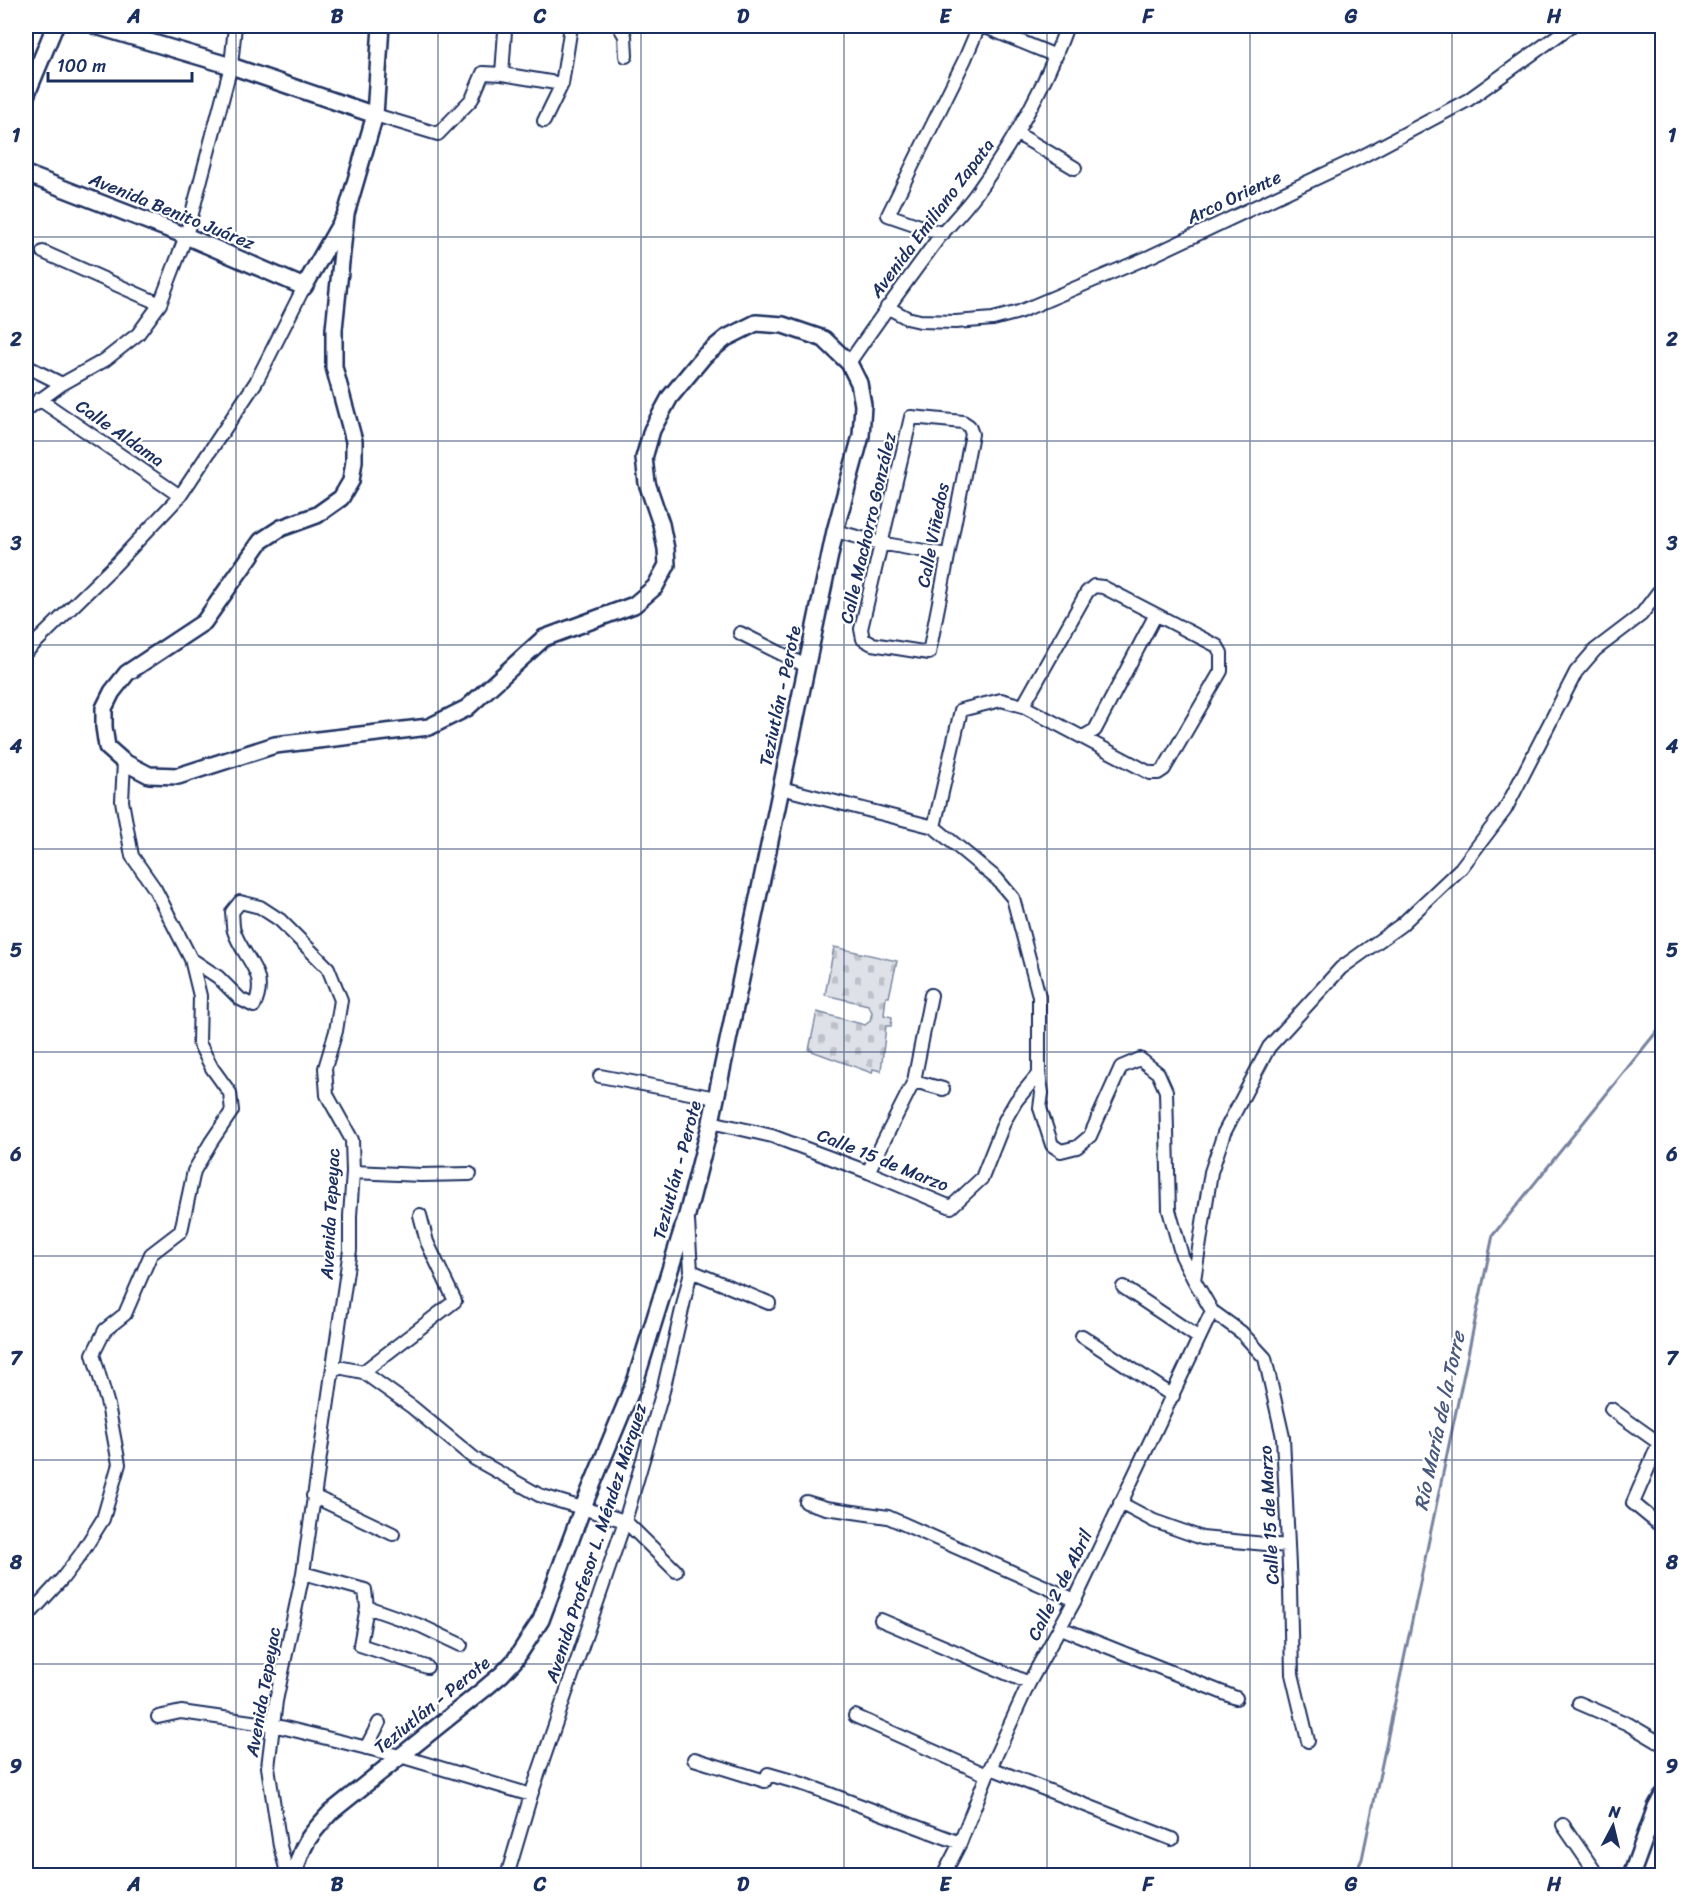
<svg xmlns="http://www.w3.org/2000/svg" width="1688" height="1901" font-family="Sriracha,sans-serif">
<defs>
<pattern id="cemetery-stones" width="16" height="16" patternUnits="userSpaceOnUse" patternTransform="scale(1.5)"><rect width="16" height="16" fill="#dee1e7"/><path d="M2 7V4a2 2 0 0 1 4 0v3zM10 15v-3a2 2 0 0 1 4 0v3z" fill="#bec1c9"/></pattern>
</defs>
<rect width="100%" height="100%" fill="#fff"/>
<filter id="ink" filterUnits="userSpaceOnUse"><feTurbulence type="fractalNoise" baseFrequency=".0167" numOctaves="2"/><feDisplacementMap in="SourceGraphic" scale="12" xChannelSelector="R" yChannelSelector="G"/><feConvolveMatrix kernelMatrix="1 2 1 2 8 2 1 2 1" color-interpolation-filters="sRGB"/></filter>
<g filter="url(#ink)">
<path fill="url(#cemetery-stones)" stroke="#7c88a2" stroke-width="1.5" d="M834 947 897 961 889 997H886L884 1015 892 1017 891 1026H886L881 1071 873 1069 872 1073 809 1050 817 1012 865 1025 870 1021 872 1012 868 1005 825 995Z"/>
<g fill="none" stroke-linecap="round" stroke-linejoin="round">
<path stroke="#77839f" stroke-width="3" d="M1354 1876 1362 1859 1493 1235 1662 1025"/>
<g stroke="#1b2f5e" stroke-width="16">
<path id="minor" d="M619 26 625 36 626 56
M983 26 1056 56
M502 74 505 31
M375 115 438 134 472 99 483 73 502 74 562 84
M544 121 562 84 571 26
M1016 133 1075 168
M943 234 888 215 965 59 979 26
M43 252 160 304
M887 307 907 318 920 321 956 322 993 319 1019 312 1151 256 1361 157 1468 100 1571 26
M849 363C878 320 909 278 940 236 953 221 967 207 978 191 1015 140 1046 84 1067 26
M26 366 62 384
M39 399 180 496
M26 410 62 384 105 360 138 334 160 304 186 236 231 66 235 26
M911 417 963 422 969 426 972 434 929 653 872 644 863 639 861 629Z
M835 531 880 543 947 555
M740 633 806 666
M26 652 114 566 180 496 256 382 304 287
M1083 737 1095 730 1155 616
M124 762 122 801 132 856 155 889 191 959 218 977 240 999 254 1006C270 973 243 959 234 931 232 925 233 918 232 912L240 902 260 907 280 920 328 968 341 1000 336 1031 325 1068 327 1095 352 1140 353 1172 350 1216V1250L303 1573 276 1701 268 1767 280 1846 288 1876
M781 788 934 827 997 879 1013 898 1039 996V1073L1042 1093 1040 1108 1052 1145 1061 1151 1077 1147 1090 1136 1121 1067 1140 1059 1158 1073 1166 1091 1169 1210 1182 1256 1194 1280
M934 827 961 710 1001 700 1023 706 1150 773H1158L1164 769 1221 671V653L1217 646 1103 587 1094 586 1087 592 1023 706
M600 1076 716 1098
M914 1081 943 1089
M711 1122 772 1136 868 1172 951 1207 982 1178 1005 1120 1016 1101 1039 1073
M353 1172 421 1175 470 1174
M868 1172 914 1081 931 995
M691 1271 769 1303
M1123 1287 1199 1338
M1082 1336 1173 1396
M333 1366 363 1372 412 1407 475 1459 539 1495 625 1521 676 1571
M363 1372 455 1301 427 1242 420 1215
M1611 1409 1659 1443 1633 1503 1662 1527
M313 1496 393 1534
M806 1502 826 1508 888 1517 1075 1600
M1120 1503 1154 1521 1202 1538 1287 1546
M303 1573 365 1590 367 1607 360 1645 427 1667
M367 1607 421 1626 461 1645
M26 1618 62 1579 81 1554 103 1519 119 1464 108 1405 93 1354 105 1330 125 1314 151 1254 181 1231 194 1171 211 1142 232 1111 230 1093 212 1068 199 1043 200 996 191 959
M881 1620 1029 1683
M1061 1628 1236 1698
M1579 1703 1628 1724 1662 1744
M855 1716 987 1775
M158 1717 181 1712 273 1725 400 1756 531 1795
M1308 1741 1292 1674 1290 1588 1283 1437 1265 1358 1241 1332 1212 1311 1194 1280 1211 1172 1224 1133 1269 1047 1341 968 1401 925 1461 868 1505 810 1576 672 1595 650 1641 615 1662 587
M366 1748 379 1723
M694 1759 765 1781 768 1774 806 1785 960 1843
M991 1768 1172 1839
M1563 1825 1598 1876
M507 1876 531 1795 625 1521 663 1391 691 1271 688 1221
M943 1876 960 1843 987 1775 1029 1683 1075 1600 1212 1311"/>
</g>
<g stroke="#1b2f5e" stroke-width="20">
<path id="major" d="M96 26 231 66 375 115
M26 96 55 26
M26 174 186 236 304 287 346 214 375 115 381 26
M294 1876C302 1843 309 1836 331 1812L483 1690 502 1674 515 1660 541 1620 583 1507 636 1379 687 1215 711 1122 835 531 861 436 863 405 859 383 849 363 824 339 783 325 756 323 726 338 704 356 670 397 652 430 644 458 647 483 661 524 666 549 667 565 655 587 634 605 544 638 467 708 429 727 275 745 178 776 149 775 124 762 107 747 104 727V708L112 692 127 673 204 622 261 541 281 528 317 515 341 498 351 481 354 461V441L334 367V329L346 214
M1631 1876 1656 1807 1662 1796"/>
</g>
<use href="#minor" stroke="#fff" stroke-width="12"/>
<use href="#major" stroke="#fff" stroke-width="15"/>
</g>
</g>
<path fill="none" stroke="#1b2f5e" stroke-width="1.5" stroke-opacity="0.55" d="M236 26V1876M438 26V1876M641 26V1876M844 26V1876M1047 26V1876M1250 26V1876M1452 26V1876M26 237H1662M26 441H1662M26 645H1662M26 849H1662M26 1052H1662M26 1256H1662M26 1460H1662M26 1664H1662"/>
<g text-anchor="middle" stroke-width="4.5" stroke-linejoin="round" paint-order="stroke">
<g font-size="18" fill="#1b2f5e" stroke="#fff">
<text transform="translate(1234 197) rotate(-25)" y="6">Arco Oriente</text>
<text transform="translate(172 211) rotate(22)" y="6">Avenida Benito Juárez</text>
<text transform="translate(932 218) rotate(-53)" y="6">Avenida Emiliano Zapata</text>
<text transform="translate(120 433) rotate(35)" y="6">Calle Aldama</text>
<text transform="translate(868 528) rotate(-77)" y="6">Calle Machorro González</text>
<text transform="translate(933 535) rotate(-79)" y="6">Calle Viñedos</text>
<text transform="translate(780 696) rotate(-78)" y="6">Teziutlán - Perote</text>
<text transform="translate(883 1160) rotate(22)" y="6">Calle 15 de Marzo</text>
<text transform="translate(677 1170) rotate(-75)" y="6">Teziutlán - Perote</text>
<text transform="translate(330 1214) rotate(-87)" y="6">Avenida Tepeyac</text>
<text transform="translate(1269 1515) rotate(-93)" y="6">Calle 15 de Marzo</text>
<text transform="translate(596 1543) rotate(-72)" y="6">Avenida Profesor L. Méndez Márquez</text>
<text transform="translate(1060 1585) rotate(-63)" y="6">Calle 2 de Abril</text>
<text transform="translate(263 1692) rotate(-80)" y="6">Avenida Tepeyac</text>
<text transform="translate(432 1705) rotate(-39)" y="6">Teziutlán - Perote</text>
</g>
<g font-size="20" font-style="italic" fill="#49597e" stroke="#fff">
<text transform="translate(1439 1421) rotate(-78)" y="7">Río María de la Torre</text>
</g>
</g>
<rect width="1688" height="1901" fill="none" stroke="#fff" stroke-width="66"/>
<g transform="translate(1613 1826) rotate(7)" stroke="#ffffff" stroke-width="4.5" paint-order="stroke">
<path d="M0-4.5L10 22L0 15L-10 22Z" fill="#1b2f5e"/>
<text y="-9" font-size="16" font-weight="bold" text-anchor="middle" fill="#1b2f5e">N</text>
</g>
<path d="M48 72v9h144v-9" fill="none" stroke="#1b2f5e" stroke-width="3"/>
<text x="57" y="72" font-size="18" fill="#1b2f5e" stroke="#ffffff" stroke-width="4.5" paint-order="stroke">100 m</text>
<rect x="33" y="33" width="1622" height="1835" fill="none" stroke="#1b2f5e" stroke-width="2"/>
<g font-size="20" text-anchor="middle" font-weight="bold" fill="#1b2f5e">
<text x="134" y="23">A</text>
<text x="337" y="23">B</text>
<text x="540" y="23">C</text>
<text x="743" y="23">D</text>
<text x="945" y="23">E</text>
<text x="1148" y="23">F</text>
<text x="1351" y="23">G</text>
<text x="1554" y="23">H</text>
<text x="16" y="142">1</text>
<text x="1672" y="142">1</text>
<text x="16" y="346">2</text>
<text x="1672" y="346">2</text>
<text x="16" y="550">3</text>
<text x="1672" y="550">3</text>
<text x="16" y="753">4</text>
<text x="1672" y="753">4</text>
<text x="16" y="957">5</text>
<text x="1672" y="957">5</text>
<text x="16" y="1161">6</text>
<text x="1672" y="1161">6</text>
<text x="16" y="1365">7</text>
<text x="1672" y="1365">7</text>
<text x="16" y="1569">8</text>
<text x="1672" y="1569">8</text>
<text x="16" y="1773">9</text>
<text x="1672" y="1773">9</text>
<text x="134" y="1891">A</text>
<text x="337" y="1891">B</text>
<text x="540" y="1891">C</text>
<text x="743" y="1891">D</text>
<text x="945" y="1891">E</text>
<text x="1148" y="1891">F</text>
<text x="1351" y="1891">G</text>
<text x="1554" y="1891">H</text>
</g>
</svg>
